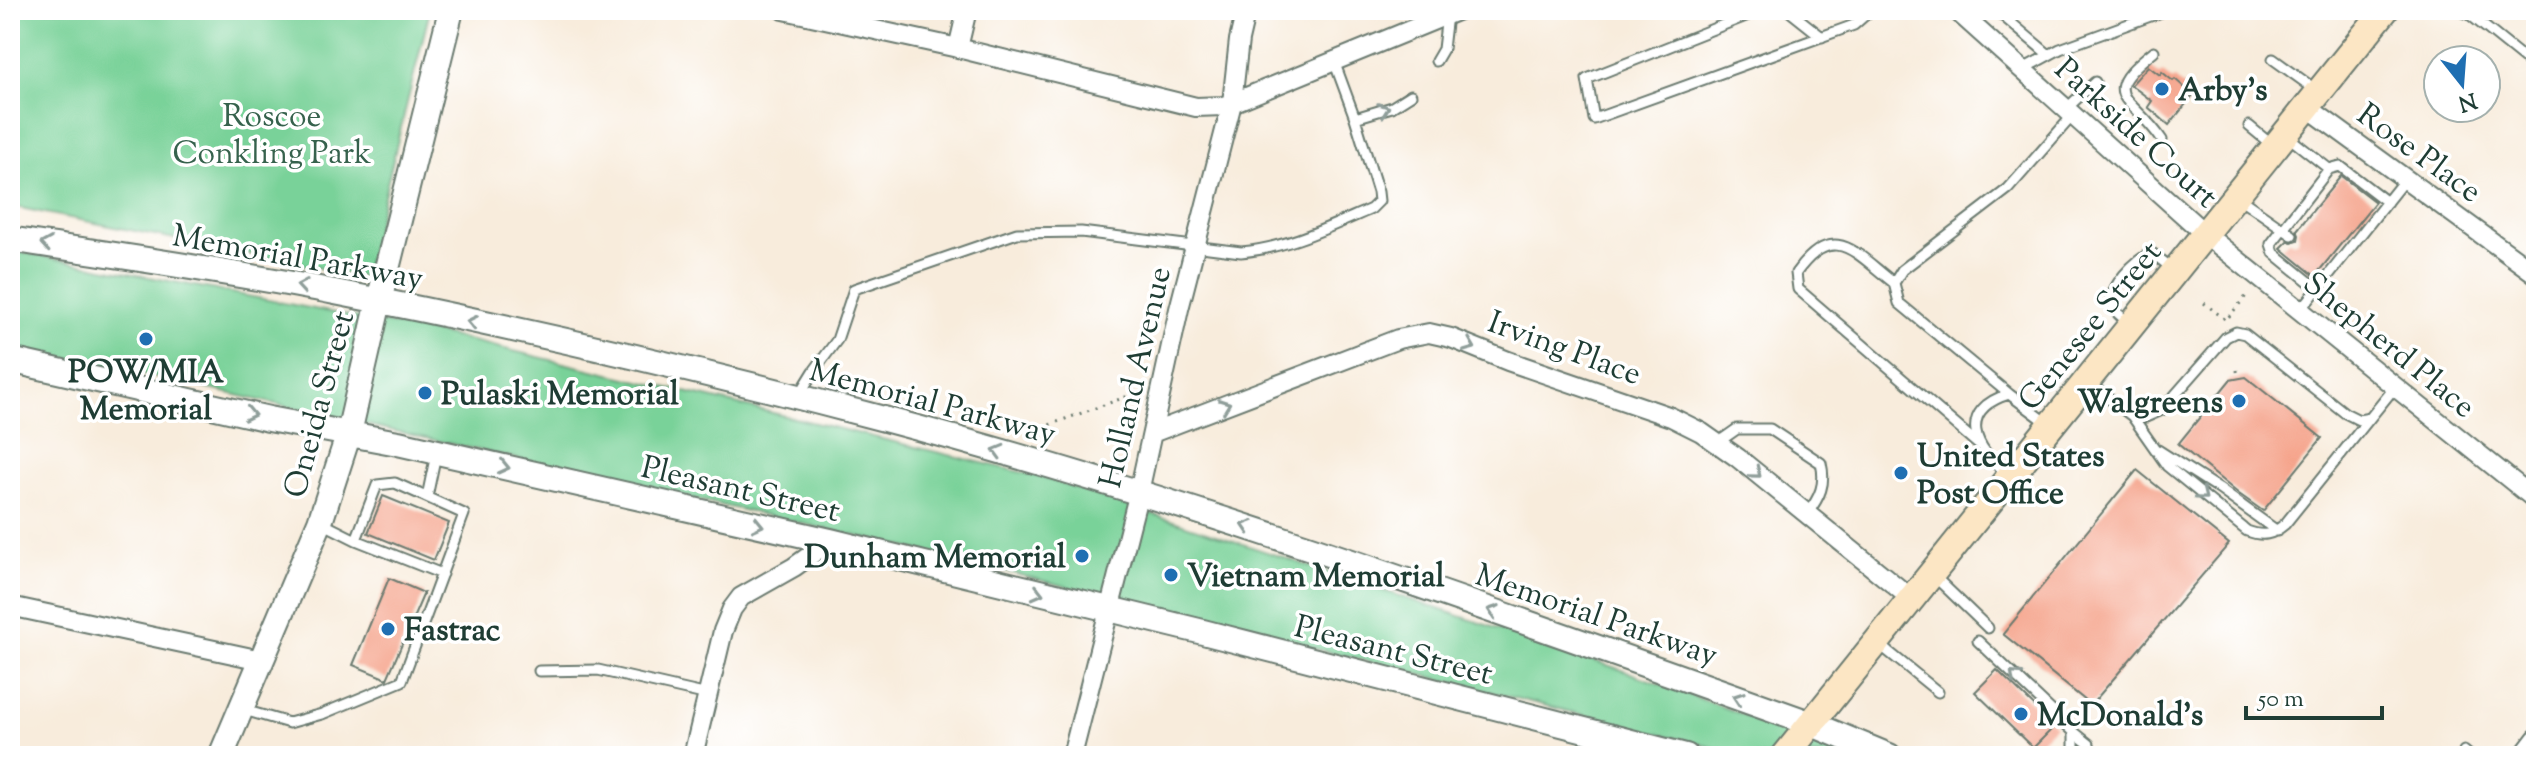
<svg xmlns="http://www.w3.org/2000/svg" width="2546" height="766" font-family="'Sorts Mill Goudy',serif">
<rect width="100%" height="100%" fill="#fff"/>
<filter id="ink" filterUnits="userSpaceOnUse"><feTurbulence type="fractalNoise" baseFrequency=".0125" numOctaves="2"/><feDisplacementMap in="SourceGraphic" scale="16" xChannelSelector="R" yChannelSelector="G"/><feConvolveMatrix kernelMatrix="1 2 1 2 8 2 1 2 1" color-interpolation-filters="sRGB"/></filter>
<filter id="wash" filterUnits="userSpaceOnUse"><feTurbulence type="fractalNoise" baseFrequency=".006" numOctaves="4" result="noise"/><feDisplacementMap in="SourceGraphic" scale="32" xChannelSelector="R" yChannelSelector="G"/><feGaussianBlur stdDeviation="1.8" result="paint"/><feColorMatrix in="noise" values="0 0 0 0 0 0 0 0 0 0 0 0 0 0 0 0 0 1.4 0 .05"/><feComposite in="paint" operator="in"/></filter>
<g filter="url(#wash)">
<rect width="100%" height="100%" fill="#f8ecdc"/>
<path fill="#79d299" stroke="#4c8866" stroke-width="2" d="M10 10H430L364 277 10 206Z
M10 250 438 333 1041 477 1625 671 1855 756H1748L923 551 126 370 10 348Z"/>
<g id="blocks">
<path fill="#f5a38a" d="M2148 66 2160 75 2162 72 2173 81 2175 79 2193 95 2169 125 2148 107 2152 101 2131 85Z
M2341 176 2375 202 2315 276 2281 248 2288 241 2292 242 2298 240 2299 235 2297 230Z
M2246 377 2322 438 2263 511 2239 494 2178 444 2230 380Z
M2137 470 2229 544 2091 705 2003 634Z
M383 496 449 523 434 560 368 533Z
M389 578 424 593 387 679 353 665Z
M1997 670 2055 726 2033 748 1975 692Z"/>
</g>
</g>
<g filter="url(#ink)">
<use href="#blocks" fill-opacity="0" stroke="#6b7a6f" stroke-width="2"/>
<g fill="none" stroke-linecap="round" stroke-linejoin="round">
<g stroke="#6b7a6f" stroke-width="13">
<path id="service" d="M1761 10 1587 79 1594 119 1854 25 1871 10
M1788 10 1822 37
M1996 10 2049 55
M2457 10 2469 14 2536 68
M2154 51C2094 98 2132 95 2162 140
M2273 59 2316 90
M1436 61 1443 49 1447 15
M2023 69 2060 49 2167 10
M2067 108 2095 82
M1355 118 1392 107 1411 95
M2249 126 2272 145
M2286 135 2329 169 2340 166 2387 202
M2239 198 2292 235
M1894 283C1855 253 1834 220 1796 273L1798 289 1979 445
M2318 289 2274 253 2271 244 2329 169
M2300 311 2405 179
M2132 324C2125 319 2116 314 2113 307 2105 290 2137 257 2152 253L2173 269
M2087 382 2132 416 2146 417 2162 410 2226 337 2236 332 2245 334 2345 413 2359 420 2370 418 2395 387
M2009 394 1899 303 1894 283 1902 270 2008 189 2074 114
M798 397 814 371 837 340 854 289 1017 233 1081 232 1241 252C1287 248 1329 227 1371 209L1379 201 1378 192 1355 118 1334 61
M2132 416 2167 466 2247 531C2263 537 2272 535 2285 524L2370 418
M1717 443 1737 429H1770L1821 463C1826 484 1820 497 1807 514
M2158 450 2219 489 2277 531
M2008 474C1973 448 1957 410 2009 394L2049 424
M427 497 436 454
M320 522 356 540
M1933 575 1988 628
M1978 641 2074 732V756
M1879 644 1938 692
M539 671 598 670 708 695
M244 710 289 723 322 714 402 681 464 514 395 483 377 485 356 540 442 574
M2074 732 2089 744 2092 756
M2464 751 2470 756"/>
</g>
<g stroke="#6b7a6f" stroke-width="22">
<path id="minor" d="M784 10 958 48 1196 107 1223 106 1232 103 1459 10
M1956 10 2205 234 2536 500
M958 48 967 10
M2307 107 2536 274
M1152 433 1398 339 1429 333 1451 338 1508 361 1671 417 1701 432 1738 458 1913 600
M10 606 261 660
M693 756 723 631 732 609 741 597 794 567 830 541
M1072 756 1139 492 1179 309 1232 103 1239 40 1246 10
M2523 756 2536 739"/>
</g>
<g stroke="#6b7a6f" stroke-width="28">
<path id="tertiary" d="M10 239C118 256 227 271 335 292 519 328 702 371 884 419 1199 502 1505 615 1812 724L1889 756
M10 360 269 419 398 443 830 541 1199 631 1686 756
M221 756 320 522 349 433 379 301 451 10"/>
</g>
<g stroke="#6b7a6f" stroke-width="30">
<path id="secondary" d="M1785 756 2385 10"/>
</g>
<path stroke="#6b7a6f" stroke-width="3" stroke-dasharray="2 6" stroke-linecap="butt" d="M2204 303 2226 320 2247 295
M2237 370 2238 378
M1027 433 1139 392"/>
<use href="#service" stroke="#fff" stroke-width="9"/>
<use href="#minor" stroke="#fff" stroke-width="18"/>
<use href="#tertiary" stroke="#fff" stroke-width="24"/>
<use href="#secondary" stroke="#fce6c4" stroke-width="26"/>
</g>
<defs><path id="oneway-chevron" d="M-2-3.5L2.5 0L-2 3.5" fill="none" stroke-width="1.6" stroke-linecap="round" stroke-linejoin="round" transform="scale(2)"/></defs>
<g stroke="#8f9e9a">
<use href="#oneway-chevron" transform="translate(1384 109) rotate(-20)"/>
<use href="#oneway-chevron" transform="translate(46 244) rotate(-171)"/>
<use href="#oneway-chevron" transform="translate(302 286) rotate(-171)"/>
<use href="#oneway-chevron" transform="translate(472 322) rotate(-168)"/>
<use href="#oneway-chevron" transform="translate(1470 346) rotate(22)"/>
<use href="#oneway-chevron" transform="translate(1225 405) rotate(-21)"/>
<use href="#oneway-chevron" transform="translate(250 414) rotate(12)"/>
<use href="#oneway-chevron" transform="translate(998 451) rotate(-164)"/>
<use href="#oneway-chevron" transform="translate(504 467) rotate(13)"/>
<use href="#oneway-chevron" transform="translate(1756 473) rotate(39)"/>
<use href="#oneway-chevron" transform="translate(2202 495) rotate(39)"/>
<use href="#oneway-chevron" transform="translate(758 525) rotate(13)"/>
<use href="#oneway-chevron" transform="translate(1247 526) rotate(-162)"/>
<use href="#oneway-chevron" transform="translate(1038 593) rotate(14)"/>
<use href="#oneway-chevron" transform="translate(1493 611) rotate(-161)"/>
<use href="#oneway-chevron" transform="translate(2015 676) rotate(-137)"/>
<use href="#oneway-chevron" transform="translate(1738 698) rotate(-161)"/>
</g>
</g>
<g fill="#1f6fb2" stroke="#fff" stroke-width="3">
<circle cx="2162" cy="89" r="8"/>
<circle cx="146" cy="339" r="8"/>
<circle cx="425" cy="393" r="8"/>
<circle cx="2239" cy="401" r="8"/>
<circle cx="1901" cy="473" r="8"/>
<circle cx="1082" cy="556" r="8"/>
<circle cx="1171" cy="575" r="8"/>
<circle cx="388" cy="629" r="8"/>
<circle cx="2021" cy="714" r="8"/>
</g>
<g text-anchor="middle" stroke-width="7" stroke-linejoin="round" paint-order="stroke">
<g font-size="32" font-weight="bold" fill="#1f3d34" stroke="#fff" text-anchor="start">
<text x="2178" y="100">Arby's</text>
<text x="146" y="382" text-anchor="middle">POW/MIA<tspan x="146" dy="37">Memorial</tspan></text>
<text x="441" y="404">Pulaski Memorial</text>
<text x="2223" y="412" text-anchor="end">Walgreens</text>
<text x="1917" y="466">United States<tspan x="1917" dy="37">Post Office</tspan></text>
<text x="1066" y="567" text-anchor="end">Dunham Memorial</text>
<text x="1187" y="586">Vietnam Memorial</text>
<text x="404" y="640">Fastrac</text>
<text x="2037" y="725">McDonald's</text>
</g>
<g font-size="32" fill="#36624d" stroke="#fff">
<text x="272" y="126">Roscoe<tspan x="272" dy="37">Conkling Park</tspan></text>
</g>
<g font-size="32" fill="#1f3d34" stroke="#fff">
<text transform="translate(2137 132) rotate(42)" y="11">Parkside Court</text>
<text transform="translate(2420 152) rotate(36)" y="11">Rose Place</text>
<text transform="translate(298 256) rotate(10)" y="11">Memorial Parkway</text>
<text transform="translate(2089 325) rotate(-51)" y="11">Genesee Street</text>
<text transform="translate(2390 344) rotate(39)" y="11">Shepherd Place</text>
<text transform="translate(1565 347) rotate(20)" y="11">Irving Place</text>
<text transform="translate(1134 377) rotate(-77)" y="11">Holland Avenue</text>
<text transform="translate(933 401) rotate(15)" y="11">Memorial Parkway</text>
<text transform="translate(318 404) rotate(-75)" y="11">Oneida Street</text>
<text transform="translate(741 488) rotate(13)" y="11">Pleasant Street</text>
<text transform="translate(1597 614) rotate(19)" y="11">Memorial Parkway</text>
<text transform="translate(1394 649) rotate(14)" y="11">Pleasant Street</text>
</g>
</g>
<rect width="2546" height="766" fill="none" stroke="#fff" stroke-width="40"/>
<g transform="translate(2462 84) rotate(163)"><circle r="38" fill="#ffffff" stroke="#a5b1ae" stroke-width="2"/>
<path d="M0-6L14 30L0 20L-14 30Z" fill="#1f6fb2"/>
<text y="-12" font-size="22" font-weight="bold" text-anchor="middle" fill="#1f3d34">N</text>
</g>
<path d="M2246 706v12h136v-12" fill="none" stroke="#1f3d34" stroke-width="4"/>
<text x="2258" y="706" font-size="24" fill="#1f3d34" stroke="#ffffff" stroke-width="6" paint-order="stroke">50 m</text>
</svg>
